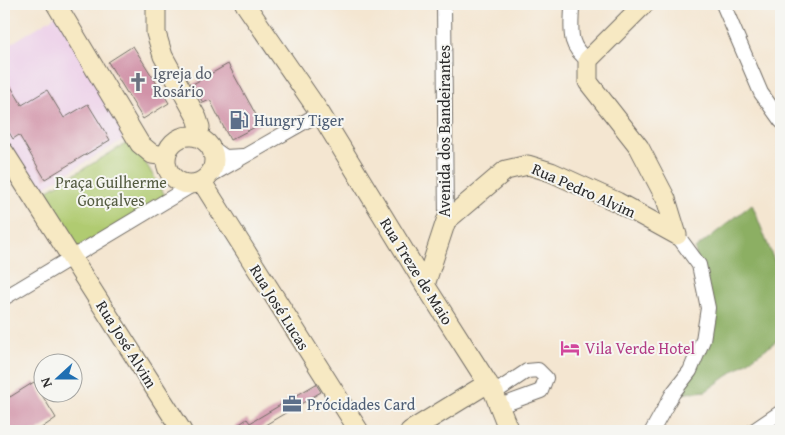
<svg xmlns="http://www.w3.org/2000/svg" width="785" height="435" font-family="'Gentium Book Plus',serif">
<rect width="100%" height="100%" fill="#f6f6f2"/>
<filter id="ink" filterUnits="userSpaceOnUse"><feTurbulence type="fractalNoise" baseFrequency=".02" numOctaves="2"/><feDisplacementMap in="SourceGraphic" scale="10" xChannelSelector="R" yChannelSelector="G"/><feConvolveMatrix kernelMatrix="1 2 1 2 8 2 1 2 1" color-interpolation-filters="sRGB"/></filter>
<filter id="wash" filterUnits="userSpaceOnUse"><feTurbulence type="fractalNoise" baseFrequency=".0096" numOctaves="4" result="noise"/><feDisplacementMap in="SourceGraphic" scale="20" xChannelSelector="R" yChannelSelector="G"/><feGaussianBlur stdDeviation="1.12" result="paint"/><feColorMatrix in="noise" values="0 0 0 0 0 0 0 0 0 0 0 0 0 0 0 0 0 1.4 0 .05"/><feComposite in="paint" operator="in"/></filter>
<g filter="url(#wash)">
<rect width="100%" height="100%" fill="#f4e6d1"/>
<path fill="#edd1e9" d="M57 15 129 136 36 192 4 143V48Z"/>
<path fill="#b0cb71" stroke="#6e7b4e" d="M132 140 166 197 73 252 38 196Z"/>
<path fill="#8caf63" stroke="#5c6d47" d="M752 204 781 278V338L706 391 677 394 709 341 695 249Z"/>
<g id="blocks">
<path fill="#d193a8" d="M133 46 169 103 143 119 108 62Z
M228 64 261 124 230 140 210 100 203 103 193 84Z
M4 75 22 105 47 90 64 118 88 104 110 140 45 179 19 135 13 139 4 124Z
M34 382 56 418 37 431H4V387L10 397Z
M316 384 321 392 255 431H229L247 419 250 423Z"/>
</g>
</g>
<g filter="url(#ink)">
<use href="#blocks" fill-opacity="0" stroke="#716c65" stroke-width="1"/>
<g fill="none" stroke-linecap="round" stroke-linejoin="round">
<g stroke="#716c65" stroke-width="16">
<path id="street" d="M444 4 446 221
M572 4C572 28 566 45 588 60
M723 4 761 93 781 121
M211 147 225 157 243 156
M208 177 320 113
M4 298 194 184
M494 393 527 371 538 370 546 378 541 391 500 406
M652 431 673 393 690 371 703 340 708 308 699 265 677 235
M753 431 781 412"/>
</g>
<g stroke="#716c65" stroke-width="21">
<path id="secondary" d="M56 4 140 144 152 154 166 156
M156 4V33L163 56 197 118 200 127 198 137
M245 4 320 113 425 285 494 393 509 431
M644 4 588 60V82L639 147 666 199 677 235
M166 160a24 24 0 1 1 48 0a24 24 0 1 1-48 0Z
M4 152 182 431
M202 182 359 431
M425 285 446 221 506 170 528 165 551 172 617 202 677 235
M410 431 488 383"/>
</g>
<use href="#street" stroke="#fff" stroke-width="14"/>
<use href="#secondary" stroke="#f7e9c3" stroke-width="19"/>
</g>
</g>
<defs>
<g id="church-bare" transform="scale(1.5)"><path d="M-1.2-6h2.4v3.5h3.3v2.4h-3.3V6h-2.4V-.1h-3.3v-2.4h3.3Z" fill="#6b7280" stroke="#f6f6f2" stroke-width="2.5" paint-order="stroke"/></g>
<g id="fuel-bare" transform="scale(1.5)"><path d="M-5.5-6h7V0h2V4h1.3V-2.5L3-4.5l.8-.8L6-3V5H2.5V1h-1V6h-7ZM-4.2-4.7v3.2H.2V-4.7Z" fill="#5c6f8a" stroke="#f6f6f2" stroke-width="2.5" paint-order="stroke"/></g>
<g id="hotel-bare" transform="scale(1.5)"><path d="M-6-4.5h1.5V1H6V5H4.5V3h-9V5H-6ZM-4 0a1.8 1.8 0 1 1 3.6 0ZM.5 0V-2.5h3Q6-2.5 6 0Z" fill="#d1479c" stroke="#f6f6f2" stroke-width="2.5" paint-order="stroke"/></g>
<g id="office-bare" transform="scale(1.5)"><path d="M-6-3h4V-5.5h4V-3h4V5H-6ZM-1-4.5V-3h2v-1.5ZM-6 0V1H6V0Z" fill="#5c6f8a" stroke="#f6f6f2" stroke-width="2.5" paint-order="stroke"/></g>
</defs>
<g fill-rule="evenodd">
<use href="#church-bare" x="138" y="82"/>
<use href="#fuel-bare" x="239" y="120"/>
<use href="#hotel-bare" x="570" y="348"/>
<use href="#office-bare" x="292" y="404"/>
</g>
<g text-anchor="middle" stroke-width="4" stroke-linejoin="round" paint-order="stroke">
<g font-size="16" fill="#5b616d" stroke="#f6f6f2" text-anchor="start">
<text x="153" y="79">Igreja do<tspan x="153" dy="18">Rosário</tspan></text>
</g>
<g font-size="16" fill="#4e5e75" stroke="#f6f6f2" text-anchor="start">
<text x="254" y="126">Hungry Tiger</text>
<text x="307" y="410">Prócidades Card</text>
</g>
<g font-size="16" fill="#2b2b2b" stroke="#f6f6f2">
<text transform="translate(444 131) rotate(-90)" y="6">Avenida dos Bandeirantes</text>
<text transform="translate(584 190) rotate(24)" y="6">Rua Pedro Alvim</text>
<text transform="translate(417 271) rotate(58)" y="6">Rua Treze de Maio</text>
<text transform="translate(280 307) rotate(58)" y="6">Rua José Lucas</text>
<text transform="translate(127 344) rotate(58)" y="6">Rua José Alvim</text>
</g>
<g font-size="16" fill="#535b40" stroke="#f6f6f2">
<text x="111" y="188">Praça Guilherme<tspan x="111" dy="18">Gonçalves</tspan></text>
</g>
<g font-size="16" fill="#b23c85" stroke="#f6f6f2" text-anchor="start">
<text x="585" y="354">Vila Verde Hotel</text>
</g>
</g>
<rect width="785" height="435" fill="none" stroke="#f6f6f2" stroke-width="20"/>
<g transform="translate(58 378) rotate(249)"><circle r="24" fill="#f6f6f2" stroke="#a5a5a2"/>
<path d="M0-4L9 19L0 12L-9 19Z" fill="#1f6fb2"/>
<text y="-8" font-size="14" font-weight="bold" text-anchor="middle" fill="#2b2b2b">N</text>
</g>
</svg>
